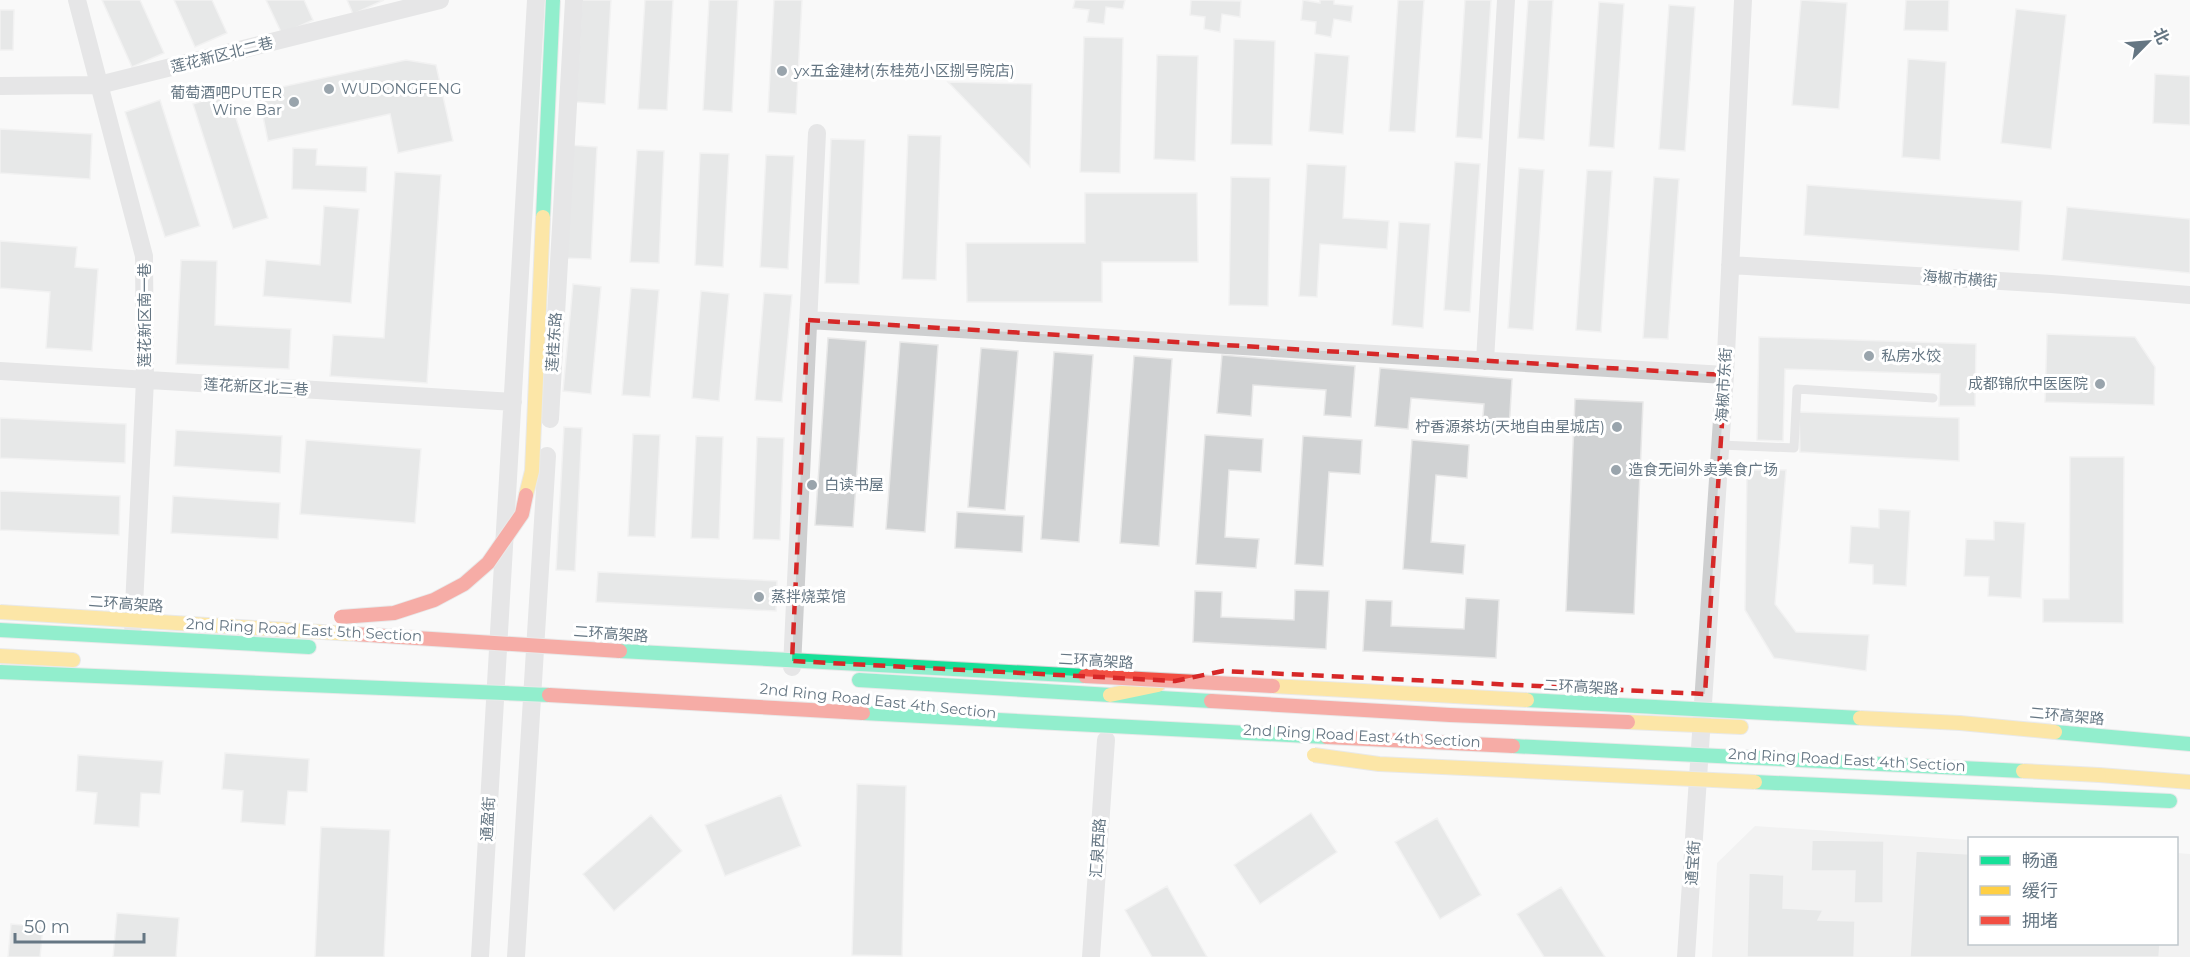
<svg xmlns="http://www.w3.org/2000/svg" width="2190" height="957" font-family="Montserrat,'Noto Sans SC',sans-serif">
<rect width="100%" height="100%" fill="#f9f9f9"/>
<path fill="#e8e9e9" d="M1755 826 1969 840 1970 944H2176L2177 853 2190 854V957H1712L1717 863Z"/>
<path fill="#d0d2d3" stroke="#e8e8e8" stroke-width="1.5" d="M102 0H140L164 53 132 67Z
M174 0H212L227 33 195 47Z
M266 0H304L313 20 282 34Z
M347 0H384L353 14Z
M582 0H611L605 104 576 102Z
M645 0H673L667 110 638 109Z
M709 0H738L732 112 703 110Z
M774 0H802L796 114 768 112Z
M1075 0H1125L1123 9 1106 7 1104 24 1087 22 1089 10 1073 8Z
M1191 0 1241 1 1240 17 1222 14 1220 32 1204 29 1205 17 1190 15Z
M1303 0 1320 3V0H1334V4L1353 6 1351 22 1334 19 1331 37 1315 34 1316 22 1301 20Z
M1398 0H1424L1415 132 1389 131Z
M1465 0H1491L1482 139 1456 137Z
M1528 0H1553L1544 140 1518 138Z
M1801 0 1847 3 1839 109 1792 105Z
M1906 0H1949L1948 31 1904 30Z
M1599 2 1624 4 1614 148 1589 146Z
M1669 5 1695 7 1685 151 1659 149Z
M2016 9 2066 15 2051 149 2001 143Z
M0 10H14L13 50H0Z
M1084 37 1123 38 1120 173 1080 172Z
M1234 39 1275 41 1272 145 1231 144Z
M1315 53 1349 56 1343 134 1309 131Z
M1157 55 1198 56 1195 161 1154 159Z
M1908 59 1946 62 1940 160 1902 157Z
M406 60 436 65 453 141 398 153 390 114 268 141 258 92Z
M2155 74 2190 76V125L2153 123Z
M948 82 1032 84 1030 167Z
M228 93 268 218 233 229 193 104Z
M160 100 200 226 165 237 125 112Z
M0 129 92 134 90 179 0 173Z
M908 135 941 136 936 280 902 279Z
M831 139 865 140 859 284 825 283Z
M569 145 597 147 591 259 563 258Z
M293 148 317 149 316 165 367 167 366 192 292 189Z
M637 150 664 151 659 263 630 262Z
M700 153 729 154 723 267 695 265Z
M766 155 794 156 788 269 760 267Z
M1455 162 1480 164 1470 312 1444 310Z
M1307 164 1346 166 1343 218 1389 221 1387 249 1320 244 1317 297 1299 296Z
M1519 168 1544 170 1533 330 1508 328Z
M1587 170 1612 171 1601 332 1576 330Z
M395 172 441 175 427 383 330 376 333 335 384 338Z
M1231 177 1270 178 1268 306 1229 305Z
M1654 177 1679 179 1668 339 1643 338Z
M1807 185 2022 201 2019 251 1804 235Z
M1085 193H1197L1198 262H1102V302H967L966 243H1085Z
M324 206 359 209 351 303 263 296 266 260 320 265Z
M2067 207 2190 219V273L2062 260Z
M1399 222 1430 224 1423 328 1392 325Z
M0 241 77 247 75 267 98 269 92 351 46 348 50 292 0 288Z
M181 260 217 261 215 325 291 329 289 369 176 364Z
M573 284 601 287 591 394 563 391Z
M631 288 659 290 650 397 622 395Z
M701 291 729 294 719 401 692 398Z
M764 293 792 295 782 402 755 400Z
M2047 334 2135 337 2155 367 2154 405 2045 402Z
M1759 337 1976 344 1975 406H1939L1940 374 1785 369 1783 441 1757 440Z
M828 338 866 341 853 527 815 525Z
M900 342 938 345 925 532 886 529Z
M981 348 1018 351 1005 510 968 507Z
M1054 352 1093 355 1079 542 1041 539Z
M1222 355 1355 366 1351 417 1324 415 1326 390 1253 385 1251 416 1217 413Z
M1134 356 1172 359 1159 546 1120 543Z
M1380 368 1512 379 1509 430 1482 428 1484 404 1411 398 1408 429 1375 426Z
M1575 399 1643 402 1634 614 1566 611Z
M1799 412 1959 418V461L1800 452Z
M0 418 126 424 125 463 0 458Z
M564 427 582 428 575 571 556 570Z
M176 430 282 436 280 473 174 466Z
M633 434 660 435 655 537 628 536Z
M1205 435 1263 439 1261 472 1229 470 1225 537 1259 539 1256 568 1196 564Z
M696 436 723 437 719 539 691 538Z
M1303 436 1362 440 1360 474 1329 472 1323 566 1295 564Z
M757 437 784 438 780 540 753 539Z
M306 440 421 449 415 523 300 514Z
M1412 440 1469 445 1467 478 1436 475 1431 542 1465 545 1463 574 1403 569Z
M2070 457H2124L2123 623 2043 622V599H2069Z
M1747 470H1786L1775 604 1796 632 1869 635 1866 671 1774 658 1745 610Z
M0 491 120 496 119 535 0 530Z
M173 496 280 503 278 539 171 533Z
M1879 509 1910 511 1906 586 1873 584V565L1849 563 1851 526 1879 528Z
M957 512 1024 516 1022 552 955 548Z
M1994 521 2025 523 2021 598 1988 596 1989 577 1964 576 1966 539 1994 540Z
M598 572 777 581 776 611 596 602Z
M1295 590 1329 591 1326 649 1193 642 1195 591 1222 592 1221 617 1294 620Z
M1466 598 1499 600 1496 658 1363 651 1366 600 1392 601 1391 626 1464 629Z
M225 753 309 759 307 792 288 791 285 825 241 822 243 791 222 789Z
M78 755 163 761 160 794 141 793 139 827 94 824 97 793 76 791Z
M857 784 906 786 902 956 852 955Z
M781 795 801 846 725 876 705 825Z
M1311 813 1337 852 1260 904 1234 865Z
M651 815 682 851 614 911 583 874Z
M1437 818 1481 895 1440 919 1395 842Z
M321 827 390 830 384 957H315Z
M1812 840 1884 841 1883 903H1854L1855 871H1811Z
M1916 851 1970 854V944H2160L2159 957H1910Z
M1749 873 1784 875 1783 908 1823 910 1818 920 1855 921 1854 957H1747Z
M1167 886 1207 957H1152L1125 910Z
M1561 887 1605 957H1544L1517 914Z
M117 913 179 918 176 957H113Z
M11 924 43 927 40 957H8Z"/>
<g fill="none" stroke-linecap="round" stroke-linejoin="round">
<g stroke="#d5d6d7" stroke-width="16">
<path id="fast" d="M0 630 309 647
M859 680 1211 701
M2055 732 2190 744
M1974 792 2170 801"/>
</g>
<g stroke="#d5d6d7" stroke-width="16">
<path id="slow" d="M0 656 73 660
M1110 695 1158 685
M1628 722 1741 727
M2099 775 2190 782"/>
</g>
<g stroke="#d5d6d7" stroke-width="16">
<path id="jam" d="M1211 701 1450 715 1628 722"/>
</g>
<path stroke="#cecfd0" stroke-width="9" d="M1720 445 1794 448 1797 389 1933 398"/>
<path stroke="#cecfd0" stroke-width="18" d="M77 0 144 256 145 380 133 627
M0 86 99 85 440 0
M1730 265 2051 284 2190 295
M808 320 1725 375
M1485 361 1506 0
M0 371 513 402
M550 419 574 0
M792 667 817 133
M480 957 536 0
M516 957 547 456
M1091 957 1106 740
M1686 957 1725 375 1743 0"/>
<use href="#fast" stroke="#16e098" stroke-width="14"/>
<use href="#slow" stroke="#ffcf43" stroke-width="14"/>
<use href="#jam" stroke="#f24e42" stroke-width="14"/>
<g stroke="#d5d6d6" stroke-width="16" stroke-linecap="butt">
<path id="fast-bridge" d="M543 217 553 0
M620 651 1085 676
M0 672 549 695
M1527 700 1860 718
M863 713 1327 737
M1513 746 2023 771
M1755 782 1974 792"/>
</g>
<g stroke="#d5d6d6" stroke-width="16" stroke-linecap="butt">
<path id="slow-bridge" d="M526 495 532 471 543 217
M0 612 354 634
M1273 686 1527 700
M1860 718 1960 723 2055 732
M1314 755 1379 764 1755 782
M2023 771 2099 775"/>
</g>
<g stroke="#d5d6d6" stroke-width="16" stroke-linecap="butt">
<path id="jam-bridge" d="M341 617 394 613 434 600 464 584 488 563 522 514 526 495
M354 634 620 651
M1085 676 1273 686
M549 695 863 713
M1327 737 1513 746"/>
</g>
<use href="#fast-bridge" stroke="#16e098" stroke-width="14"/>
<use href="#slow-bridge" stroke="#ffcf43" stroke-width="14"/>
<use href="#jam-bridge" stroke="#f24e42" stroke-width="14"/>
</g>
<path d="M0 0H2190V957H0ZM808 320 1725 375 1705 694 1223 671 1175 681 792 661Z" fill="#f9f9f9" fill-opacity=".55" fill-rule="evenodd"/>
<path fill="none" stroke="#d62828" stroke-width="4.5" stroke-dasharray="12 8" stroke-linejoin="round" d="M808 320 1725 375 1705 694 1223 671 1175 681 792 661Z"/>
<g fill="#99a4ac" stroke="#fff" stroke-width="2">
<circle cx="782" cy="71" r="6"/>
<circle cx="329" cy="89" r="6"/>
<circle cx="294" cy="102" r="6"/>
<circle cx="1869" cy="356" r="6"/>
<circle cx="2100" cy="384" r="6"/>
<circle cx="1617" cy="427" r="6"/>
<circle cx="1616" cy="470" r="6"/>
<circle cx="812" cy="485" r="6"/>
<circle cx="759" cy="597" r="6"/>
</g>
<g text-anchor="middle" stroke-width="6" stroke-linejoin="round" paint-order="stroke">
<g font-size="15" fill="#657683" stroke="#fff">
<text transform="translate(222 55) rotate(-14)" y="5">莲花新区北二巷</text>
<text transform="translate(1960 279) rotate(4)" y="5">海椒市横街</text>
<text transform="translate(145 315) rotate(-90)" y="5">莲花新区南一巷</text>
<text transform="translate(554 342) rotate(-86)" y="5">莲桂东路</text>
<text transform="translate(1724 385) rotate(-87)" y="5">海椒市东街</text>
<text transform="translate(256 387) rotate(3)" y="5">莲花新区北三巷</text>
<text transform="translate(126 604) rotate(4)" y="5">二环高架路</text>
<text transform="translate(304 630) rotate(3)" y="5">2nd Ring Road East 5th Section</text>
<text transform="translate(611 634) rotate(4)" y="5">二环高架路</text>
<text transform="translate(1096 661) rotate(3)" y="5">二环高架路</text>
<text transform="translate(1581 687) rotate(3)" y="5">二环高架路</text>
<text transform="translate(878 701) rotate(6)" y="5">2nd Ring Road East 4th Section</text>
<text transform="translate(2067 716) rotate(5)" y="5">二环高架路</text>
<text transform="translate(1362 736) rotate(3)" y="5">2nd Ring Road East 4th Section</text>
<text transform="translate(1847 760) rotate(3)" y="5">2nd Ring Road East 4th Section</text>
<text transform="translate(488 819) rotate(-87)" y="5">通盈街</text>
<text transform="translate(1098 848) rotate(-86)" y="5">汇泉西路</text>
<text transform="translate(1693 863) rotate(-86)" y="5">通宝街</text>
</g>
<g font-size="15" fill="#657683" stroke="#fff" text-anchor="start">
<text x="794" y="76">yx五金建材(东桂苑小区捌号院店)</text>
<text x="341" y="94">WUDONGFENG</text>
<text x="282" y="98" text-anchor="end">葡萄酒吧PUTER<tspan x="282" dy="17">Wine Bar</tspan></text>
<text x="1881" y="361">私房水饺</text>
<text x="2088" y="389" text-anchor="end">成都锦欣中医医院</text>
<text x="1605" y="432" text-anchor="end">柠香源茶坊(天地自由星城店)</text>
<text x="1628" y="475">造食无间外卖美食广场</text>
<text x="824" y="490">白读书屋</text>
<text x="771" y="602">蒸拌烧菜馆</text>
</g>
</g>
<rect x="1968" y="837" width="210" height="108" fill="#ffffff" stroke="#c1c8cd" stroke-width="1.5"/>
<rect x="1980" y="856" width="30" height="9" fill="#16e098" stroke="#c1c8cd" stroke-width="1.5"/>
<text x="2022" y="867" font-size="18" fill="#657683">畅通</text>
<rect x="1980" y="886" width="30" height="9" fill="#ffcf43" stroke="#c1c8cd" stroke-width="1.5"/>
<text x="2022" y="897" font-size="18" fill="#657683">缓行</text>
<rect x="1980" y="916" width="30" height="9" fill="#f24e42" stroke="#c1c8cd" stroke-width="1.5"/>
<text x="2022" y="927" font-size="18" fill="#657683">拥堵</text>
<g transform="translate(2148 42) rotate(65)" stroke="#ffffff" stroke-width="4.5" paint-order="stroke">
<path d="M0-4.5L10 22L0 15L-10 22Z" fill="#657683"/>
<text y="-9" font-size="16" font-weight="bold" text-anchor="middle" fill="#657683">北</text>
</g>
<path d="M15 933v9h129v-9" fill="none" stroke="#657683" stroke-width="3"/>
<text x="24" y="933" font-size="18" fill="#657683" stroke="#ffffff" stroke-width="4.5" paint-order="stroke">50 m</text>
</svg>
